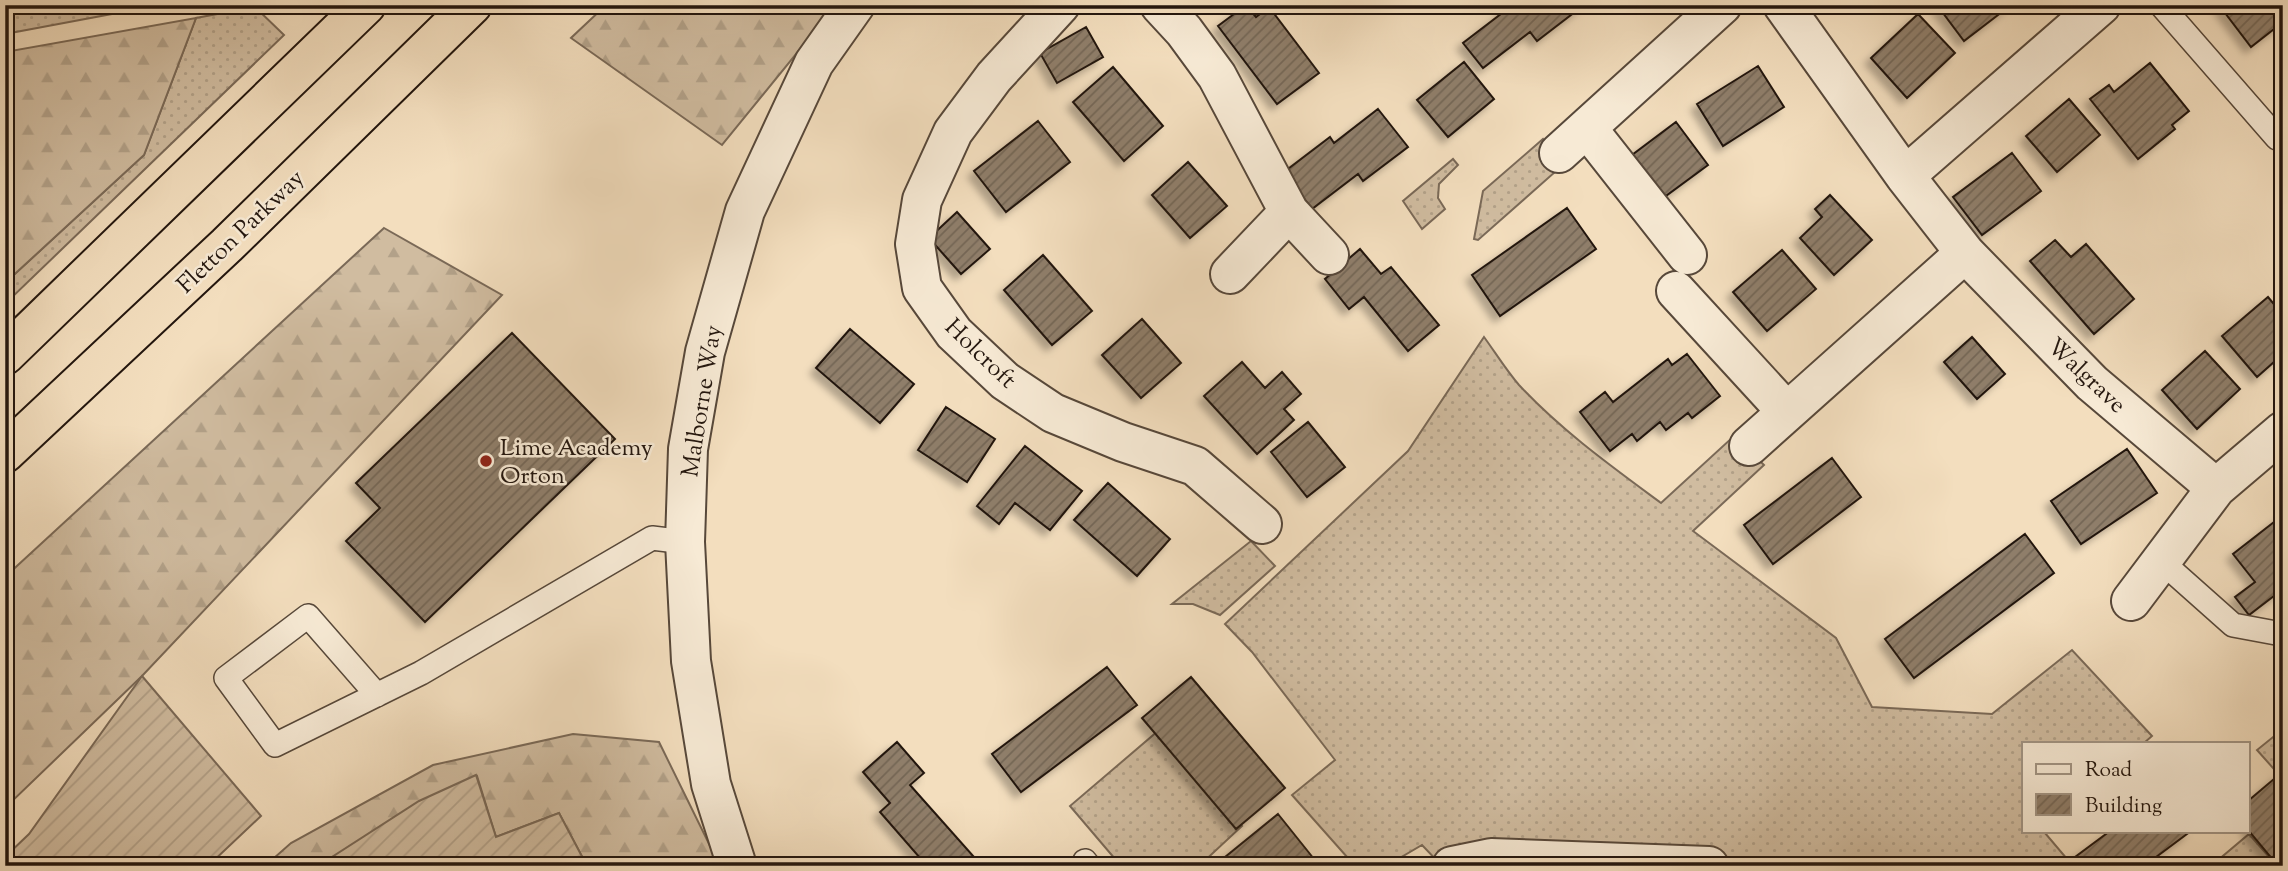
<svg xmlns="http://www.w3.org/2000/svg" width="2288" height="871" font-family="'Sorts Mill Goudy',serif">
<defs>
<pattern id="grass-dots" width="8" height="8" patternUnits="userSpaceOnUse" patternTransform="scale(1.75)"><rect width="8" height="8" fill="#d0bca0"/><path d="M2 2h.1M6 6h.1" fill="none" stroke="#b2a189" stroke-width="1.8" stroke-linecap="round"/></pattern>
<pattern id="forest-firs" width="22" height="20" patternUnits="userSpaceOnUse" patternTransform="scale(1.75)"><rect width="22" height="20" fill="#d0bca0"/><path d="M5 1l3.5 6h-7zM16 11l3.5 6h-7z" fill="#b2a189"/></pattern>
<pattern id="garden-furrows" width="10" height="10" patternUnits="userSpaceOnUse" patternTransform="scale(1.75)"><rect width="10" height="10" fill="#d0bca0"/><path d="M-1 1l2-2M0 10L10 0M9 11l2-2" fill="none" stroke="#b2a189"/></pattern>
<pattern id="building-hatch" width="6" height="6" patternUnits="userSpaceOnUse" patternTransform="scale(1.75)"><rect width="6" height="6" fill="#8f7e6a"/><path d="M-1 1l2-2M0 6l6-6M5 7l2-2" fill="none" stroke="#746656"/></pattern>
<filter id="shadow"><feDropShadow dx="-6" dy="6" stdDeviation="3.5" flood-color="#0004"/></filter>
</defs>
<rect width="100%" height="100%" fill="#f3debe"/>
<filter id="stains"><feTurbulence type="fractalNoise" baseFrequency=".00286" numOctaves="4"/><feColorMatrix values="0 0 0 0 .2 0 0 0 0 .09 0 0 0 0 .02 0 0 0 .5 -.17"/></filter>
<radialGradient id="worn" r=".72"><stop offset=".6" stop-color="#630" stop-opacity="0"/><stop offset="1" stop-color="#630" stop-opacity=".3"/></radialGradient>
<path fill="url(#grass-dots)" stroke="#7a6957" stroke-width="2" d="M5 5H160L5 34Z
M255 7 284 35 5 304V283L144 155 196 18Z
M1543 139 1564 164 1478 240 1474 239 1483 191Z
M1453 159 1458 165 1439 184 1438 198 1445 209 1422 229 1403 201Z
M1484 337C1495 352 1506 370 1519 385 1562 431 1611 466 1661 503L1734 436 1764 465 1693 531 1836 638 1872 707 1992 714 2072 650 2152 736 2144 743H2024V831H2047L2045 833 2073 866H1442L1422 845 1386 866H1355L1292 795 1335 760 1252 652 1225 624 1408 451Z
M1251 541 1275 566 1220 615 1193 604H1172Z
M2283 729V776L2281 777 2257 750Z
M1158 731 1242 826 1199 866H1121L1070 806Z
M2249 834 2277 866H2211Z"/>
<path fill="url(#forest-firs)" stroke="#7a6957" stroke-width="2" d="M606 5H836L722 145 571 38Z
M196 18 144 155 5 283V52Z
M384 228 502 295 142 676 5 808V577Z
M573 734 659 742 715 856 716 866H587L559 813 496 837 477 776 318 866H265L291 843 433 765Z"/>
<path fill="url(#garden-furrows)" stroke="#7a6957" stroke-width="2" d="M142 676 261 816 208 866H5V857L29 834Z
M476 775 496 837 559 813 587 866H318L419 801Z"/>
<path fill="url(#building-hatch)" stroke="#23160e" stroke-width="2" filter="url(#shadow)" d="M1246 5 1256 17 1269 7 1319 73 1277 104 1218 26Z
M1502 5H1584L1537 41 1530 32 1483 68 1463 43 1506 10Z
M1937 5H2011L1964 41Z
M2219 5H2283V22L2251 47Z
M1918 14 1955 53 1907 98 1871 58Z
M1086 27 1103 57 1057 83 1040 53Z
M1464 62 1494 99 1448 137 1417 100Z
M2150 63 2189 111 2172 125 2175 129 2138 159 2090 99 2109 85 2114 92Z
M1758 66 1784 107 1723 146 1697 104Z
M1113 67 1163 126 1124 161 1073 102Z
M2069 99 2100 135 2057 172 2026 136Z
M1378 109 1408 147 1363 181 1358 174 1312 209 1284 172 1330 137 1334 143Z
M1038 121 1070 162 1006 212 974 171Z
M1676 122 1708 165 1659 201 1628 158Z
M2012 153 2041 191 1982 235 1953 197Z
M1188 162 1227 206 1190 238 1152 195Z
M1830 195 1872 240 1834 275 1800 238 1822 217 1815 209Z
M1567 208 1596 249 1500 316 1472 275Z
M957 212 990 249 961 274 929 238Z
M2055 240 2071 257 2086 244 2134 299 2094 334 2030 261Z
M1360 249 1381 274 1391 267 1439 325 1408 351 1364 297 1349 309 1325 279Z
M1782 250 1816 289 1767 331 1733 292Z
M1043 255 1092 311 1052 345 1004 290Z
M2268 297 2283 315V354L2257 377 2222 336Z
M1142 319 1181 363 1141 398 1102 355Z
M850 329 914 384 880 423 816 368Z
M512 333 615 439 425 622 346 541 380 508 356 483Z
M1972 337 2005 374 1977 399 1944 362Z
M2205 351 2240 389 2197 429 2162 390Z
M1687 354 1720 396 1692 418 1688 413 1666 430 1660 422 1637 441 1632 434 1610 451 1580 412 1605 392 1613 402 1668 359 1672 365Z
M1242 362 1265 388 1282 372 1301 394 1284 409 1294 420 1257 454 1204 396Z
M946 407 995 439 967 482 918 450Z
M1308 422 1345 467 1307 497 1271 452Z
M1025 446 1082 491 1050 530 1015 503 999 524 977 506Z
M2127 449 2157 493 2081 544 2051 501Z
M1832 458 1861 497 1773 564 1744 525Z
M1108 483 1170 539 1137 576 1074 520Z
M2283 515V589L2249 615 2235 597 2255 582 2233 554Z
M2025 534 2054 573 1914 678 1885 639Z
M1107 667 1137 705 1021 792 992 754Z
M1191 677 1285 788 1236 829 1142 718Z
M897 742 924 773 910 785 982 866H927L880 812 890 803 863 772Z
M2281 773 2283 866H2278L2248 830V801Z
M1278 814 1314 859 1305 866H1214Z
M2110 831H2191L2144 866H2069L2067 863Z"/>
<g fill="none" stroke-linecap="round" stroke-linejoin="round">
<g stroke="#57483a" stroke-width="26">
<path id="service" d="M2161 5 2277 138 2283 140
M2161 561 2233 625 2276 633
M377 695 308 616 226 678 275 745 421 673 652 538 685 542
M1085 861 1089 866"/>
</g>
<g stroke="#57483a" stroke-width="42">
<path id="minor" d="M1060 5 994 77 953 132 922 200 915 244 922 288 954 333 1005 381 1053 413 1123 442 1195 466 1262 524
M1160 5 1184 31 1217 76 1289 212 1329 255
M1783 5 1905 176 1965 253 2092 383 2216 488
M1587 128 1687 255
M1559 153 1722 5
M1905 176 2101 5
M1230 274 1289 212
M1676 291 1786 411
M1749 446 1965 253
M2131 601 2216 488 2283 431
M1452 866 1491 858 1709 866"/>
</g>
<g stroke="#57483a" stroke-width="42">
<path id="tertiary" d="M737 866 711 784 691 661 685 542 688 449 705 352 745 211 814 63 855 5"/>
</g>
<g stroke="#23160e" stroke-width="42">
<path id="trunk" d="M5 355 366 5
M5 453 227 245 472 5"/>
</g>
<use href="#service" stroke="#f7ead5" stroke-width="23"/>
<use href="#minor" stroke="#f7ead5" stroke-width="38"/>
<use href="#tertiary" stroke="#f7ead5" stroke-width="38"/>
<use href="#trunk" stroke="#f3debe" stroke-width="38"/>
</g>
<circle fill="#8f2418" stroke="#f7ead5" stroke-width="2.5" cx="486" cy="461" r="7"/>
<g text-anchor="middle" stroke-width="5" stroke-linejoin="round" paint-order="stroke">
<g font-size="24" fill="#23160e" stroke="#f7ead5">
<text transform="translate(240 231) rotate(-44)" y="8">Fletton Parkway</text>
<text transform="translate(981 353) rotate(44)" y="8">Holcroft</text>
<text transform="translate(2087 375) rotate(43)" y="8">Walgrave</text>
<text transform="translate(701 401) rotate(-81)" y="8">Malborne Way</text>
</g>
<g font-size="24" fill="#23160e" stroke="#f7ead5" text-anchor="start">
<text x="500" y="455">Lime Academy<tspan x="500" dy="28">Orton</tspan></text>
</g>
</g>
<rect width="2288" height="871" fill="none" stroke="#f3debe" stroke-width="28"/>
<rect x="7" y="7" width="2274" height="857" fill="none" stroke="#23160e" stroke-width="3.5"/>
<rect x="14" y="14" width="2260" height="843" fill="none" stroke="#23160e" stroke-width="2"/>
<rect x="2022" y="742" width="228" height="91" fill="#f7ead5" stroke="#a29585" stroke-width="2"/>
<rect x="2036" y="764" width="35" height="10" fill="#f7ead5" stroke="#a29585" stroke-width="2"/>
<text x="2085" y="776" font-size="21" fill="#23160e">Road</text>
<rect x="2036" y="794" width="35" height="21" fill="url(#building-hatch)" stroke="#a29585" stroke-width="2"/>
<text x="2085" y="812" font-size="21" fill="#23160e">Building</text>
<rect width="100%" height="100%" filter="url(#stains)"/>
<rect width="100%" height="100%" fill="url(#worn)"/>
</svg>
